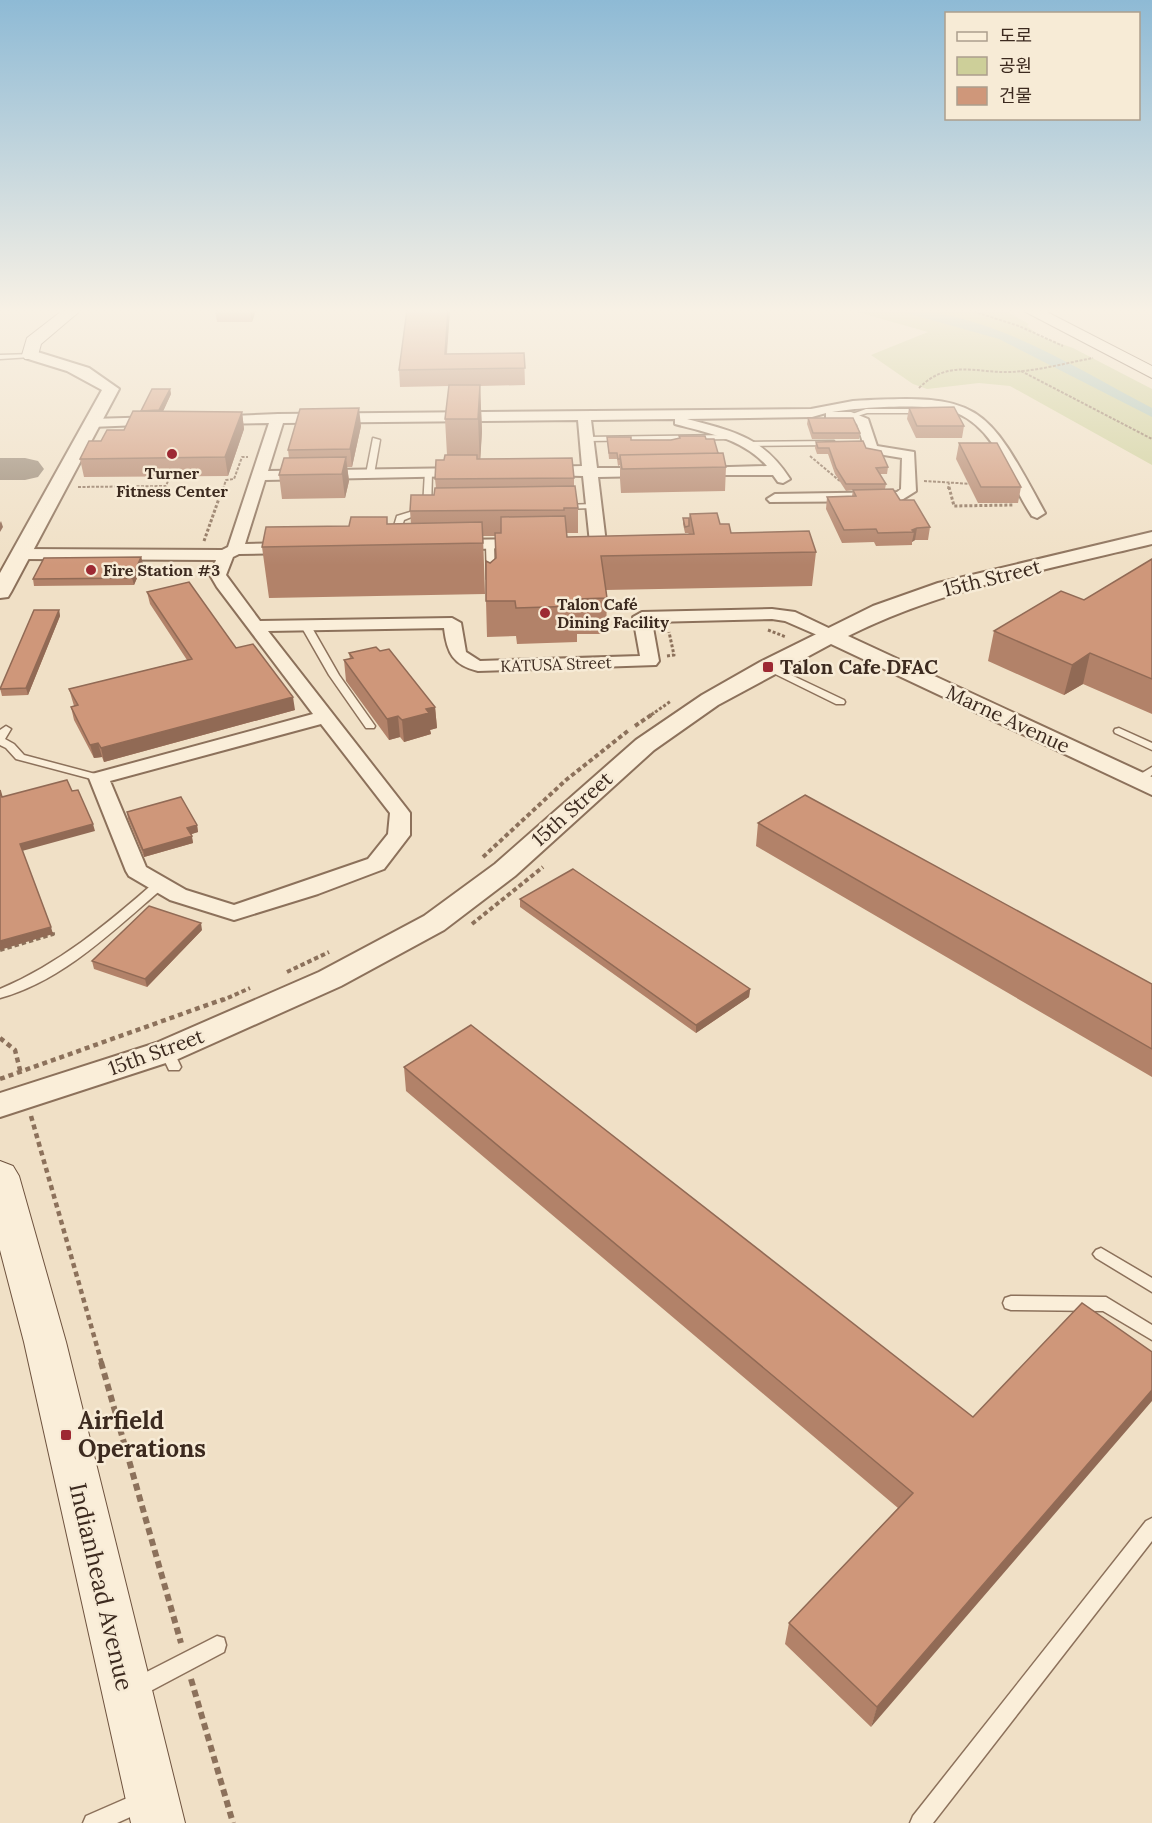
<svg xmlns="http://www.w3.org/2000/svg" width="1152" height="1823" font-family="Lora,'Noto Sans KR',serif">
<rect width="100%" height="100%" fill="#f0e0c6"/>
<path fill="#cdcf99" d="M850 310H1004L1029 324 1027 326 1041 337 1073 348 1152 389V465L1010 386 979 383 927 389 913 384 871 355 928 332Z"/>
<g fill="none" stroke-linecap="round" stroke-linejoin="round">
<path fill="#a7c3b9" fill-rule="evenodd" d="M896 310C985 308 1075 368 1152 408V417L999 339Z"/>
<path fill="#968572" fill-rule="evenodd" d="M0 458H25L38 461 44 469 38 477 25 480H0Z"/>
<g stroke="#8c715b" stroke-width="3">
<path id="service" d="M33 354V356L31 357 0 359V355Z
M866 409H922L926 411 922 413H867L851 418 847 416Z
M730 435H733V439L586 441 582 439 586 437Z
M373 438 380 440 374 474 370 476 366 474Z
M831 441H834V445L747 446 743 444 747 442Z
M425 471 432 473 431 509 404 520 398 539 391 541 390 539 397 516 423 508Z
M596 504 597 506 593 508 561 509 557 507 561 505Z
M490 542 494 545 495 579 491 582 487 579 486 545Z
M306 623 311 626 339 675 375 726 374 728H366L329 675 301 626Z
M768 664 844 700 845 702 844 704H836L765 669 763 667Z
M6 726 11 729 5 739 14 744 24 755 103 776 104 778 99 781 16 759 6 748 0 745V730Z
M1119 728 1152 743V750L1115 733 1114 731 1115 729Z
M1152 767V775L1142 782H1134L1133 780 1134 778Z
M159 881 163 882 165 885 163 888C115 929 63 981 0 998V989C59 964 107 924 155 882Z
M167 1046 172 1048 181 1067 179 1070H169L160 1051 162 1048Z
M1101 1248 1152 1278V1292L1096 1258 1093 1254 1096 1250Z
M1011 1296 1106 1297 1152 1325V1340L1103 1311 1011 1310 1005 1308 1003 1303 1005 1298Z
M1152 1518V1541L933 1823H910L913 1816 1146 1521Z
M217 1636 224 1638 226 1645 224 1652 143 1695 136 1698 129 1695 126 1688 129 1681Z
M141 1792 148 1795 151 1802 148 1809 117 1823H83L86 1816Z"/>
</g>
<g stroke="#8c715b" stroke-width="4">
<path id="minor" d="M853 401C981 393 986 404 1045 513L1037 518 1032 516C1016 493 1008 466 992 443 983 430 971 419 957 413 931 402 861 407 832 412H851L868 419 877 446 914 452 916 491 900 501 770 502 767 499 775 494 897 492 901 489 902 458 866 452 857 424 849 420 826 419V413L812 417 687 419C733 431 763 437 790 479L783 483 778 482 773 475H690L688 472 695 468 767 466C743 439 708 433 675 424V419L591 420 597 468H650L657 472 650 476 598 477 606 543 598 548 590 543 583 476 544 475 537 471 544 467 582 466 578 420 283 423 268 471 466 468 473 472 466 476 265 480 245 544 291 543 299 548 291 553 239 554 233 557 226 575 260 621 452 618 461 623 466 652 480 661 640 656 633 617 642 612 772 609 795 612 837 632 840 636 831 641 785 621 772 619 652 622 659 661 656 665 478 671C453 665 447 653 444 628L268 631 407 809 410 813V835L384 869 318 894 234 920 170 900 129 876 126 871 89 778 92 774 313 714 217 587 210 575 216 560 21 559 13 554 21 549 222 550 228 547 269 423 213 424 206 420 208 417 278 414 811 409ZM321 724 390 813 388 834 368 859 234 905 186 890 146 867 110 781Z
M159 417 164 418V424L91 427 84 423 91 419Z
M525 539 533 544 531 547 453 550 445 545 453 540Z"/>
</g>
<g stroke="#8c715b" stroke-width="4">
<path id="tertiary" d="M31 350 89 368 119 389 11 592 8 597 0 598V573L102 390 67 371 25 358 23 355 25 352Z
M1152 532V544C1049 569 944 588 848 636L1152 777V795L831 644 718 705 654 750 515 876 444 930 341 986 178 1059 0 1117V1093L156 1043 319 972 424 916 495 864 636 740 702 695 760 662 873 606 938 583Z"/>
</g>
<g stroke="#6e523e" stroke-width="2">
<path id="secondary" d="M63 310H81L41 344 37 359H25L22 355 27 338Z
M1022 310H1043L1152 366V378Z
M0 1161 13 1166 19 1176 66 1342 185 1823H131L24 1342 0 1250Z"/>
</g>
<path stroke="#8c715b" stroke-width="2" stroke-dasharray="3 1.5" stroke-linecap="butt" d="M969 310 1019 326 1063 346
M1021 371 1152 439
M919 388C948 359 975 373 1010 372 1037 371 1066 363 1093 358
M810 456 841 482
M924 481 973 484
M78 487 166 486 170 476
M223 489 226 480 234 479 242 457H248
M948 489 949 483"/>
<path stroke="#8c715b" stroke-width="3" stroke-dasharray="3 2" stroke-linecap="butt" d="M949 487 954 506 1014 505
M204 541 223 487
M768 630 786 637
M667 656 674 655 669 632
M651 715 671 701"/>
<path stroke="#8c715b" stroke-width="4" stroke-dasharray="4.5 3" stroke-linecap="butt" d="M635 726 654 713
M483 857 566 780 629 730
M472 924 543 867
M0 950 53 934 52 930
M287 972 329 952
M221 1001 250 988"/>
<path stroke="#8c715b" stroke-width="4.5" stroke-dasharray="5 4" stroke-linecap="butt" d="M0 1038 15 1050 21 1074
M0 1079 224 999
M31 1116 102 1364"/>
<path stroke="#8c715b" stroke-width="6" stroke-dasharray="7 4.5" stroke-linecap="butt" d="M101 1362 181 1643
M191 1679 233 1823"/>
<use href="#service" fill="#faeed9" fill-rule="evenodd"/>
<use href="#minor" fill="#faeed9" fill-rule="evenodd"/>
<use href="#tertiary" fill="#faeed9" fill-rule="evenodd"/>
<use href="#secondary" fill="#faeed9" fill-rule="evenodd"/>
</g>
<path fill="#b28269" d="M215 310H256L252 322H217Z
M407 310H450L447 354 524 353 525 385 480 386 482 431 480 459 574 478V486L578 508V533H567V537L688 534 689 533H685L683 524V518H689L690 514 720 524 731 533 816 552 812 586 606 590 607 598 606 634H577V642L517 644 516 636 487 637 486 601 490 563 496 558V536H483L485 594 269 598 262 547 388 524H411L410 511 434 495 436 488 435 479 447 455 445 419 449 386 400 387 399 370Z
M170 389 171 394 163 411 242 412 244 429 228 476 84 477 80 459 101 441 124 430 141 411Z
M909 408 964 426 962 438H916L907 419Z
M808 418 860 433 859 439H812L807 424Z
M361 426 352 467H347L349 481 345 498 282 499 279 475 289 458 288 450Z
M679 436 706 439 718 453 726 467 725 491 621 493 620 479V465L618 466 617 459H609L607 437 631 440H671L679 438Z
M816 442 866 448 888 467 887 474H880L886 484 885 489 900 500 930 527 928 540H915L912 542V545L876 546 874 542 842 543 826 509 827 497 852 496 853 490 846 491 835 474 828 454H817L815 448Z
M959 443 1021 487 1018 503H978L956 459Z
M141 557 143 564 134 585 34 586 33 579Z
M1152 559V714L1083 684 1064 695 988 661 994 631 1084 600Z
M147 592 236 648 295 710 104 762 102 757 94 758 74 720 71 707 74 706 69 689 187 660 150 604Z
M59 610 60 616 28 695 2 696 0 688Z
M380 651 435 707 437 728 430 730 431 734 404 742 400 737 389 740 346 681 344 660 350 659 349 653Z
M127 812 197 825 198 832 191 834 193 843 144 857 128 819Z
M758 823 1152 984V1077L756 846Z
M520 899 750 989 749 997 696 1033 520 907Z
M202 930 147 987 94 969 92 961Z
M404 1067 973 1417 871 1727 785 1644 789 1623 898 1508 406 1091Z"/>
<path fill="#916a55" d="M250 310H256L252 322Z
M448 310H450L445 370V354Z
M480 385 482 431 480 465 478 419Z
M170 389 171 394 161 416 159 410Z
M359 408 361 426 352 467 350 449Z
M242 412 244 429 228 476 225 457Z
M346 457 349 481 345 498 342 474Z
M1 521 3 527 0 532V523Z
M917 528 915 540 912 542 914 532 912 530Z
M141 557 143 564 134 585 132 578Z
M59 610 60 616 28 695 26 688Z
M1090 653 1083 684 1064 695 1072 665Z
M293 697 295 710 104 762 101 748Z
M435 707 437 728 430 730 431 734 404 742 402 720 426 709Z
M398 716 400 737 389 740 387 719Z
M98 743 102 757 94 758 90 745Z
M93 824 95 831 22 851 20 844Z
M197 825 198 832 189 835 187 828Z
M192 836 193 843 144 857 143 850Z
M201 923 202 930 147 987 145 979Z
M51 927 53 934 0 950V941Z
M750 989 749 997 696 1033V1025Z
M1152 1390V1401L871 1727 877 1707Z"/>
<path fill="#cf977a" stroke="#916a55" stroke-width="1.5" d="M407 310H448L445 354 524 353 525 368 399 370Z
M449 385H480L478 419H445Z
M152 389H170L159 410 141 411Z
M954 407 964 426H917L909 408Z
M359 408 350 449 288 450 300 409Z
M133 411 242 412 225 457 80 459 89 441H101L107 430H124Z
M808 418H853L860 433H813Z
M679 436H705L706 439H714L718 453 620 455V459H618L617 453H609L607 437H631V440H671L680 438Z
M863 441 866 448 881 451 888 467 876 468 886 484H846L836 468 829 448H818L816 442Z
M959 443H997L1021 487H981Z
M723 453 726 467 622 469 620 455Z
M445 455H477V459L572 458 574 478 435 479 436 460H444Z
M346 457 342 474 279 475 284 458Z
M575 486 578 508H564V510L410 511 411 495H434L435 488Z
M893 489 900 500H914L930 527 917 528 912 530 914 532 878 533 876 529 844 530 827 497 856 496 853 490Z
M717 513 720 524H729L731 533 809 531 816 552 601 556 607 598 577 599 578 606 516 608 515 601H486V561L490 563 496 558 495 533H501V517L565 516 567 537 694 534 690 514Z
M351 517H387V524L482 522 483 543 262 547 266 527 349 526Z
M683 518H689V526L685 527Z
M141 557 132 578 33 579 44 558Z
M1152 559V679L1090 653 1072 665 994 631 1061 591 1084 600Z
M189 582 236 648 253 644 293 697 101 748 98 743 90 745 71 707 78 705 69 689 192 659 147 592Z
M34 610H59L26 688 0 689Z
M376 647 380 651 389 649 435 707 426 709 429 713 402 720 398 716 387 719 344 660 353 658 349 653Z
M67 780 72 791 78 790 93 824 20 844 51 927 0 941V790L2 797Z
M805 795 1152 984V1049L758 823Z
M181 797 197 825 187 828 192 836 143 850 127 812Z
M573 869 750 989 696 1025 520 899Z
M149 906 201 923 145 979 92 961Z
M471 1025 973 1417 1082 1303 1152 1352V1390L877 1707 789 1623 913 1493 404 1067Z"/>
<linearGradient id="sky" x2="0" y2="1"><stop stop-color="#8ebad5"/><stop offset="0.55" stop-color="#f8f1e5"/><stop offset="1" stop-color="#f8f1e5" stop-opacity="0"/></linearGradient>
<rect width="1152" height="565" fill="url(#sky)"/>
<g fill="#9d2933" stroke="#f7ebd6" stroke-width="2">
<circle cx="172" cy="454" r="6"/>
<circle cx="91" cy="570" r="6"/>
<circle cx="545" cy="613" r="6"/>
<rect x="762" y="661" width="12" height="12" rx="3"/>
<rect x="60" y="1429" width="12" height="12" rx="3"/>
</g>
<g text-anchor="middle" stroke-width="5" stroke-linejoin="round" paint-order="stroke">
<g font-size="16" font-weight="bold" fill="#3c2a1f" stroke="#f7ebd6" text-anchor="start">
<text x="172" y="479" text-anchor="middle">Turner<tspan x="172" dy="18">Fitness Center</tspan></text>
<text x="103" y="576">Fire Station #3</text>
<text x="557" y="610">Talon Café<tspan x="557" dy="18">Dining Facility</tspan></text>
</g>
<g font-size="16" fill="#3c2a1f" stroke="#f7ebd6">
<text transform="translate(556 664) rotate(-2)" y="6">KATUSA Street</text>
</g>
<g font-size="20" fill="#3c2a1f" stroke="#f7ebd6">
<text transform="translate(992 578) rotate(-14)" y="7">15th Street</text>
<text transform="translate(1008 719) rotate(25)" y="7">Marne Avenue</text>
<text transform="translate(572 809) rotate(-42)" y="7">15th Street</text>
<text transform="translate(156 1052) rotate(-20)" y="7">15th Street</text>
</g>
<g font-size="20" font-weight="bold" fill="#3c2a1f" stroke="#f7ebd6" text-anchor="start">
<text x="780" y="674">Talon Cafe DFAC</text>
</g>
<g font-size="24" font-weight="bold" fill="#3c2a1f" stroke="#f7ebd6" text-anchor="start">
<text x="78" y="1429">Airfield<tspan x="78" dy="28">Operations</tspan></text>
</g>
<g font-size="24" fill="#3c2a1f" stroke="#f7ebd6">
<text transform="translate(101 1587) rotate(77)" y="8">Indianhead Avenue</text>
</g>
</g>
<rect x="945" y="12" width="195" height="108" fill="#f7ebd6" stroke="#ac9e8d" stroke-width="1.5"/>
<rect x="957" y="32" width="30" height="9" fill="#faeed9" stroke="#ac9e8d" stroke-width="1.5"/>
<text x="999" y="42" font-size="18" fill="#3c2a1f">도로</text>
<rect x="957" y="57" width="30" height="18" fill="#cdcf99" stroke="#ac9e8d" stroke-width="1.5"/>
<text x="999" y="72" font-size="18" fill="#3c2a1f">공원</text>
<rect x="957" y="87" width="30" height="18" fill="#cf977a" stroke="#ac9e8d" stroke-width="1.5"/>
<text x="999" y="102" font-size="18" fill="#3c2a1f">건물</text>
</svg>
